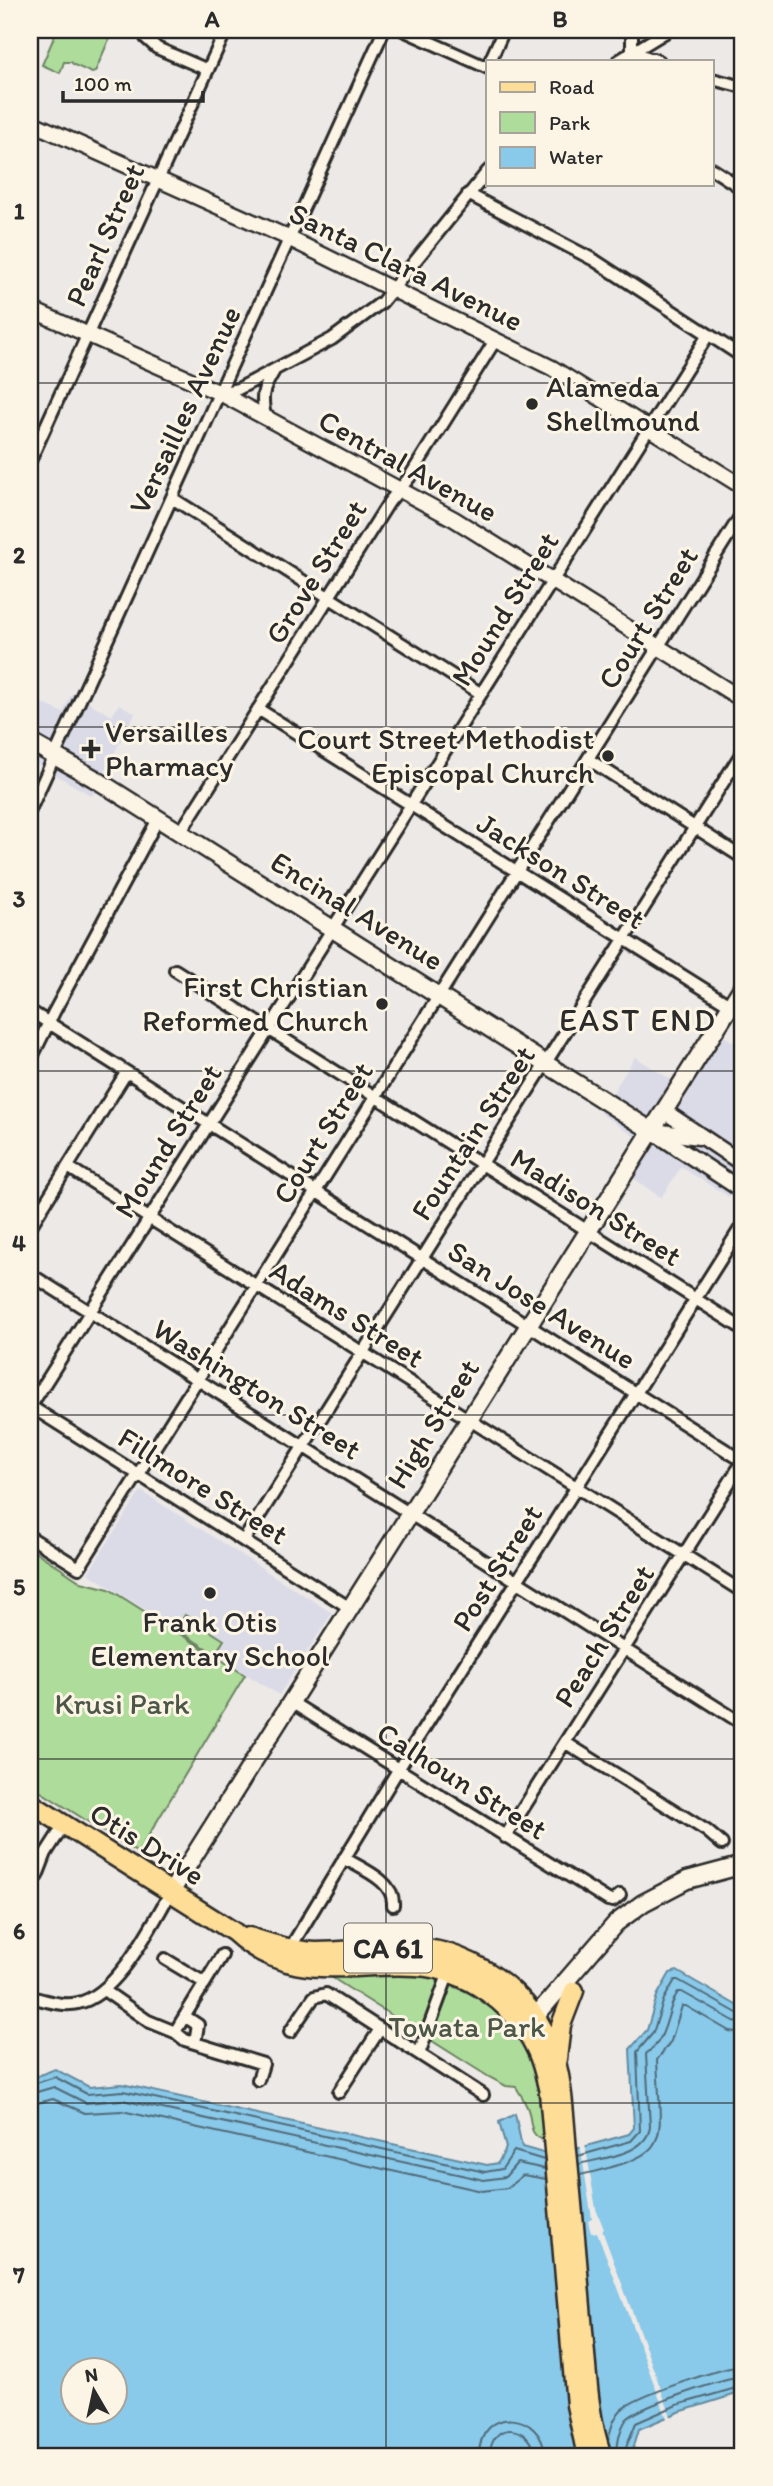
<svg xmlns="http://www.w3.org/2000/svg" width="773" height="2486" font-family="Itim,sans-serif">
<rect width="100%" height="100%" fill="#ede9e6"/>
<filter id="ink" filterUnits="userSpaceOnUse"><feTurbulence type="fractalNoise" baseFrequency=".0143" numOctaves="2"/><feDisplacementMap in="SourceGraphic" scale="14" xChannelSelector="R" yChannelSelector="G"/><feConvolveMatrix kernelMatrix="1 2 1 2 8 2 1 2 1" color-interpolation-filters="sRGB"/></filter>
<g filter="url(#ink)">
<path fill="#dbdbe8" d="M72 693 112 716 119 704 135 713 92 796 30 760V697L63 713Z
M707 1025 743 1048V1175L729 1197 681 1167 661 1198 618 1167 635 1139 634 1136 600 1113 635 1057 673 1081Z
M141 1491 332 1613 279 1695 88 1573Z"/>
<path fill="#aedc9b" stroke="#6c8463" stroke-width="2" d="M57 30H113L95 72 92 73 74 65 71 62H64L60 73 42 65Z
M30 1548 81 1582 109 1589 245 1675 138 1853 30 1785Z
M185 1615 224 1640 215 1654 176 1629Z
M387 1975C401 1976 417 1974 430 1977 439 1978 447 1984 455 1987 528 2013 538 2073 544 2140 527 2135 533 2120 527 2107 524 2100 520 2093 516 2087L506 2086 489 2077 331 1977Z"/>
<path fill="#89c9ea" stroke="#638a9e" stroke-width="2" fill-rule="evenodd" d="M677 1971 743 2009V2392L679 2412 639 2429 633 2449 634 2456H520L514 2447H506L505 2456H30V2079L55 2069 89 2087 122 2084 487 2165 498 2163 506 2148 499 2122 515 2114 522 2147 543 2153 576 2149 629 2134 634 2128 630 2049 647 2030 657 1996 670 1973ZM74 2370H116V2412H74Z"/>
<path fill="#ede9e6" d="M585 2143 596 2209 604 2229 602 2230 672 2419 668 2421 597 2232 591 2233 588 2221 592 2219 580 2144Z"/>
<g fill="none" stroke-linecap="round" stroke-linejoin="round">
<path stroke="#516a77" stroke-width="2" d="M30 2085 55 2077 87 2094 123 2091 485 2172 502 2169 514 2151 544 2160
M30 2094 54 2087 86 2103 122 2100 484 2180 505 2177 517 2163 545 2169
M30 2105 53 2099 85 2113 122 2111 482 2191 507 2188 523 2175 546 2179
M578 2156 631 2141 640 2131 637 2052 653 2033 664 1999 675 1980H678L737 2013 743 2014
M579 2164C602 2158 646 2155 650 2127L646 2054C650 2050 655 2047 658 2042 668 2027 668 2007 678 1992H682L734 2021 743 2023
M580 2175C674 2153 661 2148 657 2060L671 2041 682 2006H686L729 2031 743 2033
M608 2440C611 2430 613 2418 621 2410 636 2396 722 2367 743 2366
M479 2456C479 2405 543 2410 545 2456
M490 2456C490 2419 532 2424 534 2456
M618 2456C616 2446 620 2429 626 2420 636 2407 726 2378 743 2377
M627 2456 626 2447 636 2423 677 2405 743 2386"/>
<g stroke="#2b2b2b" stroke-width="16">
<path id="minor" d="M403 30 488 68
M632 30V52L659 61
M146 38 157 48 208 70
M490 61 504 30
M618 61 669 30
M712 79 743 87
M712 169 743 189
M468 194 594 260 743 357
M220 393 238 389 332 339 382 302 488 171
M265 417C261 395 262 391 274 371
M30 461 226 30
M172 498 480 693
M258 709 731 1006
M588 759 743 858
M30 810 384 30
M180 833 389 502 409 478 496 339
M175 970 743 1329
M30 1011 743 1461
M30 1061 54 1012 158 819
M68 1167 743 1592
M30 1227 126 1073
M30 1274 743 1724
M30 1406 350 1608
M30 1407 708 335
M30 1537 79 1568 743 512
M244 1540 743 751
M291 1702 608 1900 613 1901 620 1895
M566 1743 707 1831 722 1844
M505 1837 743 1461
M344 1858C362 1869 395 1881 393 1905
M37 1876 46 1853 64 1825
M295 1940 404 1760 743 1224
M165 1959 205 1983
M105 1991 148 2021 175 2032 185 2040 263 2064 258 2080
M30 1997C45 2000 62 2007 78 2003 118 1995 151 1925 171 1892
M186 2017 198 2025 195 2043
M175 2032 222 1955
M290 2032 314 1997 326 1994 483 2095
M419 2054 449 1972
M339 2092 380 2029"/>
</g>
<g stroke="#2b2b2b" stroke-width="19">
<path id="tertiary" d="M30 122 280 234 552 368 743 487
M30 309 220 393 454 519 743 700
M664 1111 743 1164
M652 1131 743 1191
M654 1131 699 1137"/>
</g>
<g stroke="#2b2b2b" stroke-width="21">
<path id="secondary" d="M30 742 97 780 652 1131
M171 1892 743 986
M528 2025 616 1923 643 1903 687 1880 743 1865"/>
</g>
<g stroke="#2b2b2b" stroke-width="23">
<path id="primary" d="M30 1803 234 1932C290 1984 348 1962 416 1966 467 1969 516 2005 537 2051 543 2064 546 2079 549 2092L576 2405 587 2456
M249 1937C271 1944 292 1951 316 1952 363 1952 412 1939 458 1957 499 1973 534 2004 551 2046 563 2078 564 2117 567 2151 573 2211 578 2271 583 2331 587 2373 588 2416 602 2456
M557 2059 561 2025 574 1991"/>
</g>
<use href="#minor" stroke="#fcf5e5" stroke-width="10"/>
<use href="#tertiary" stroke="#fcf5e5" stroke-width="14"/>
<use href="#secondary" stroke="#fcf5e5" stroke-width="16"/>
<use href="#primary" stroke="#fedd96" stroke-width="18"/>
</g>
</g>
<path fill="none" stroke="#2b2b2b" stroke-width="2" stroke-opacity="0.55" d="M386 30V2456M30 383H743M30 727H743M30 1071H743M30 1415H743M30 1759H743M30 2103H743"/>
<g fill="#2b2b2b" stroke="#fcf5e5" stroke-width="2.5">
<circle cx="532" cy="404" r="7"/>
<path d="M87.5 738.5h7v7h7v7h-7v7h-7v-7h-7v-7h7z"/>
<circle cx="608" cy="756" r="7"/>
<circle cx="382" cy="1004" r="7"/>
<circle cx="210" cy="1593" r="7"/>
</g>
<g text-anchor="middle" stroke-width="6" stroke-linejoin="round" paint-order="stroke">
<rect fill="#fcf5e5" stroke="#6a6863" stroke-width="2" x="344" y="1923.5" width="88" height="49" rx="5"/>
<g font-size="28" font-weight="bold" fill="#2b2b2b">
<text x="388" y="1958">CA 61</text>
</g>
<g font-size="30" fill="#2b2b2b" stroke="#fcf5e5">
<text transform="translate(105 235) rotate(-66)" y="10">Pearl Street</text>
<text transform="translate(406 267) rotate(26)" y="10">Santa Clara Avenue</text>
<text transform="translate(185 410) rotate(-65)" y="10">Versailles Avenue</text>
<text transform="translate(408 466) rotate(29)" y="10">Central Avenue</text>
<text transform="translate(316 572) rotate(-58)" y="10">Grove Street</text>
<text transform="translate(505 609) rotate(-58)" y="10">Mound Street</text>
<text transform="translate(648 618) rotate(-58)" y="10">Court Street</text>
<text transform="translate(561 871) rotate(32)" y="10">Jackson Street</text>
<text transform="translate(357 911) rotate(32)" y="10">Encinal Avenue</text>
<text transform="translate(323 1133) rotate(-58)" y="10">Court Street</text>
<text transform="translate(473 1133) rotate(-57)" y="10">Fountain Street</text>
<text transform="translate(168 1141) rotate(-58)" y="10">Mound Street</text>
<text transform="translate(596 1207) rotate(32)" y="10">Madison Street</text>
<text transform="translate(542 1305) rotate(32)" y="10">San Jose Avenue</text>
<text transform="translate(347 1314) rotate(32)" y="10">Adams Street</text>
<text transform="translate(257 1389) rotate(32)" y="10">Washington Street</text>
<text transform="translate(433 1424) rotate(-58)" y="10">High Street</text>
<text transform="translate(203 1486) rotate(32)" y="10">Fillmore Street</text>
<text transform="translate(497 1568) rotate(-58)" y="10">Post Street</text>
<text transform="translate(604 1636) rotate(-58)" y="10">Peach Street</text>
<text transform="translate(462 1781) rotate(32)" y="10">Calhoun Street</text>
<text transform="translate(147 1844) rotate(32)" y="10">Otis Drive</text>
</g>
<g font-size="30" fill="#2b2b2b" stroke="#fcf5e5" text-anchor="start">
<text x="546" y="397">Alameda<tspan x="546" dy="34">Shellmound</tspan></text>
<text x="105" y="742">Versailles<tspan x="105" dy="34">Pharmacy</tspan></text>
<text x="594" y="749" text-anchor="end">Court Street Methodist<tspan x="594" dy="34">Episcopal Church</tspan></text>
<text x="368" y="997" text-anchor="end">First Christian<tspan x="368" dy="34">Reformed Church</tspan></text>
<text x="210" y="1632" text-anchor="middle">Frank Otis<tspan x="210" dy="34">Elementary School</tspan></text>
</g>
<g font-size="30" fill="#4c5747" stroke="#fcf5e5">
<text x="122" y="1714">Krusi Park</text>
<text x="467" y="2037">Towata Park</text>
</g>
<g font-size="32" letter-spacing="2" fill="#2b2b2b" stroke="#fcf5e5">
<text x="638" y="1031">EAST END</text>
</g>
</g>
<rect width="773" height="2486" fill="none" stroke="#fcf5e5" stroke-width="77"/>
<rect x="486" y="60" width="228" height="126" fill="#fcf5e5" stroke="#a8a49b" stroke-width="2"/>
<rect x="500" y="82" width="35" height="10" fill="#fedd96" stroke="#a8a49b" stroke-width="2"/>
<text x="549" y="94" font-size="21" fill="#2b2b2b">Road</text>
<rect x="500" y="112" width="35" height="21" fill="#aedc9b" stroke="#a8a49b" stroke-width="2"/>
<text x="549" y="130" font-size="21" fill="#2b2b2b">Park</text>
<rect x="500" y="147" width="35" height="21" fill="#89c9ea" stroke="#a8a49b" stroke-width="2"/>
<text x="549" y="164" font-size="21" fill="#2b2b2b">Water</text>
<g transform="translate(94 2391) rotate(351)"><circle r="33" fill="#fcf5e5" stroke="#a8a49b" stroke-width="2"/>
<path d="M0-5L12 26L0 18L-12 26Z" fill="#2b2b2b"/>
<text y="-10" font-size="19" font-weight="bold" text-anchor="middle" fill="#2b2b2b">N</text>
</g>
<path d="M63 91v10h140v-10" fill="none" stroke="#2b2b2b" stroke-width="3.5"/>
<text x="74" y="91" font-size="21" fill="#2b2b2b" stroke="#fcf5e5" stroke-width="5" paint-order="stroke">100 m</text>
<rect x="38" y="38" width="696" height="2410" fill="none" stroke="#2b2b2b" stroke-width="2.5"/>
<g font-size="23" text-anchor="middle" font-weight="bold" fill="#2b2b2b">
<text x="212" y="27">A</text>
<text x="560" y="27">B</text>
<text x="19" y="219">1</text>
<text x="19" y="563">2</text>
<text x="19" y="907">3</text>
<text x="19" y="1251">4</text>
<text x="19" y="1595">5</text>
<text x="19" y="1939">6</text>
<text x="19" y="2283">7</text>
</g>
</svg>
